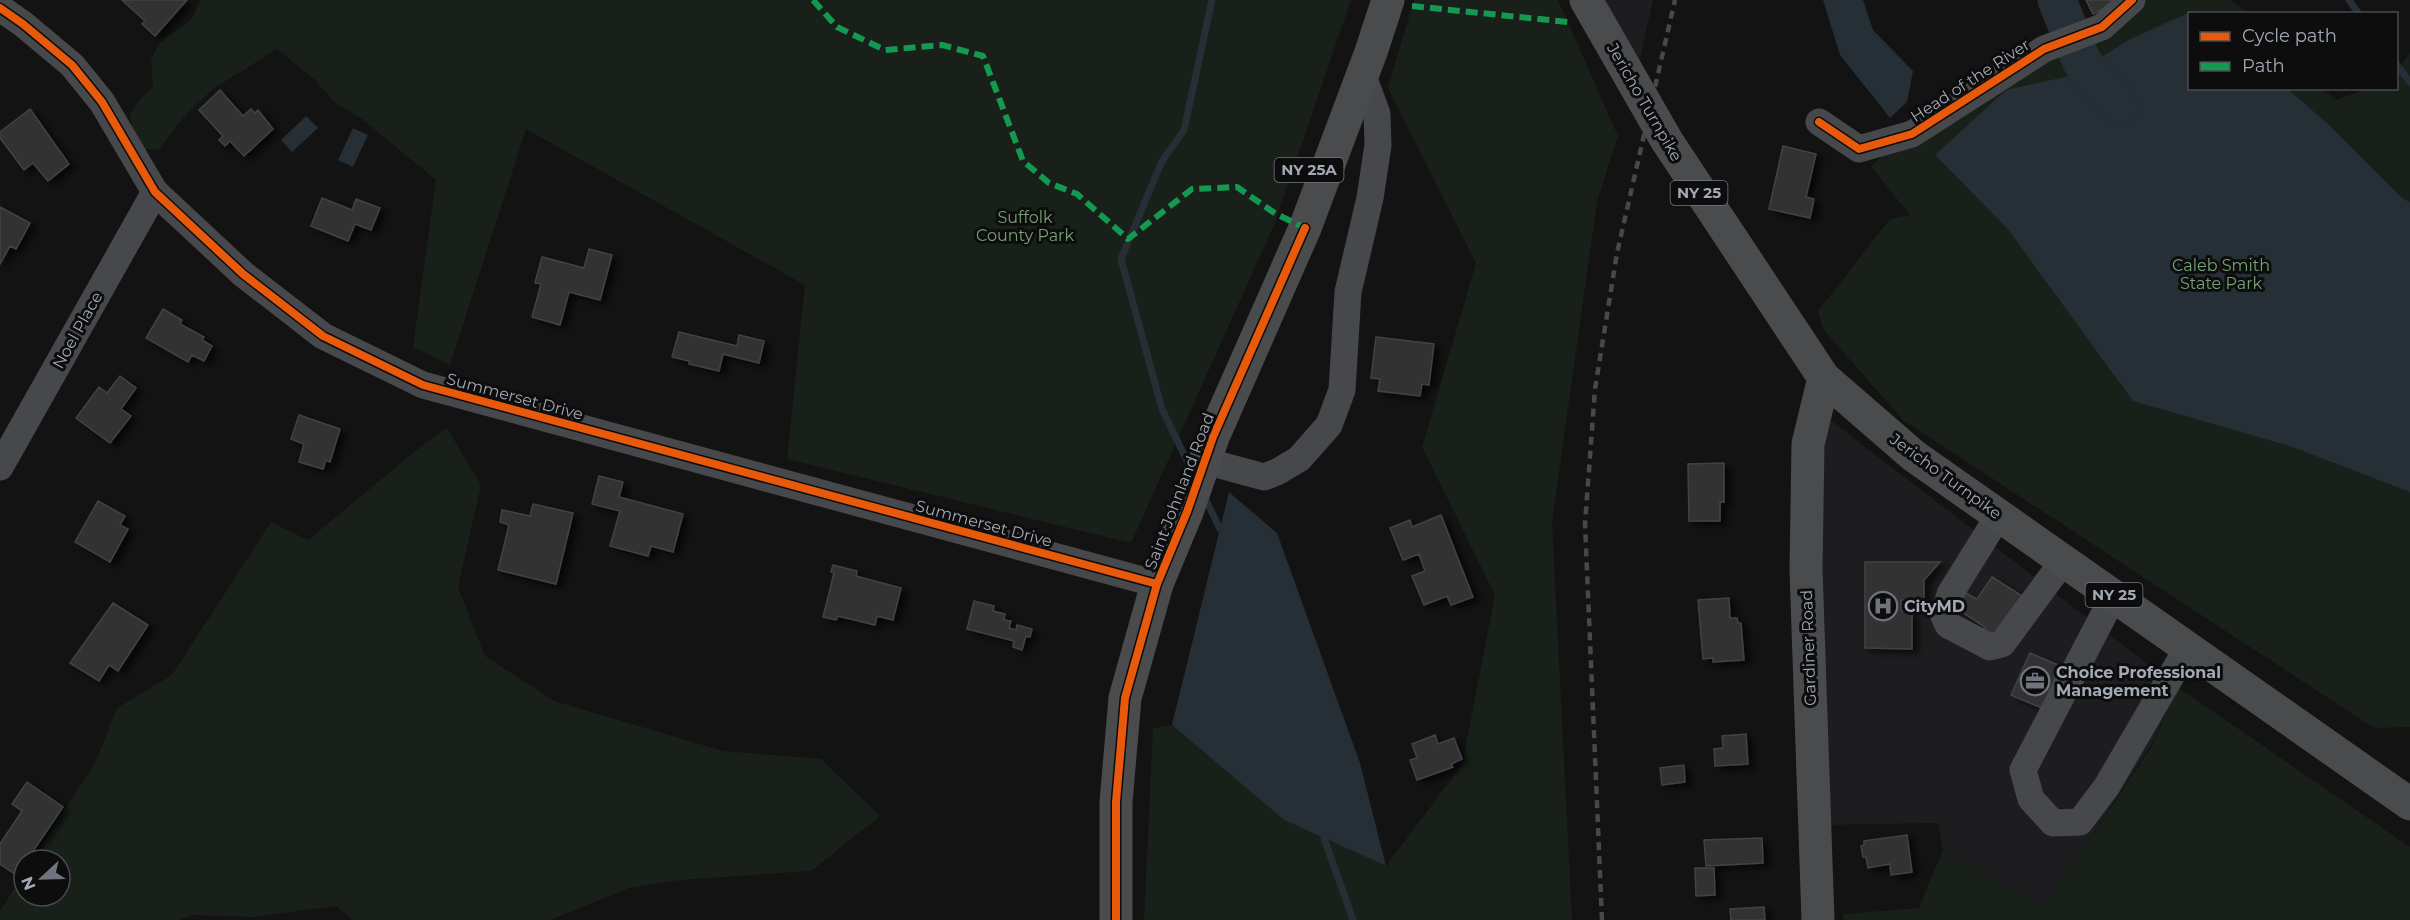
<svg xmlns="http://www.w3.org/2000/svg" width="2410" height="920" font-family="Montserrat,sans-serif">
<defs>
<filter id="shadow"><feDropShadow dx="6" dy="4" stdDeviation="3" flood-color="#0009"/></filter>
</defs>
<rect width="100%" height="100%" fill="#131313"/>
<path fill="#1d1d1f" d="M1599 0H1653L1638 68Z
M1825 416 2176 686 2155 739 2048 903 2041 905 1943 850 1938 823 1822 825 1813 500Z"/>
<path fill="#192019" d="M201 0H1351L1274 225 1131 543 787 459 805 285 526 129 450 365 413 347 436 180 362 119 334 102 315 80 277 49 213 89 184 117 158 150 144 149C123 113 126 115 153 86L151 60 159 43 192 19Z
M1414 0H1558L1618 136 1597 202 1552 522 1572 920H1144L1153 728 1172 725 1284 820 1386 866 1462 765 1495 595 1422 447 1476 263 1388 88Z
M2148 0H2230L2249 13 2190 14V88L2323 89 2336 100 2364 90 2396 88 2397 71 2410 53V727L2374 728 1903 420 1823 329 1818 311 1890 219 1910 215 1871 166 1978 71 2009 54 2097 27Z
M447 428 481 485 458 587 485 656 554 701 723 751 821 759 880 816 811 871 680 880 629 888 550 920H353L336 906 254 917 193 915 178 920H0V911L24 874V896H60V860H33L96 761 117 708 172 675 271 522 308 540 425 443Z
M2176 686 2410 847V920H1843V914L1919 908 1943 850 2039 903H2047L2154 743Z"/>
<path fill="#252f35" d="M1823 0H1863L1873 30 1913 71 1907 102 1890 118 1840 55Z
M2195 10 2200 13 2190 14V88L2288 89 2329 125 2403 199 2410 202V492L2290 446 2133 401 2007 228 1935 155 2006 90 2074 75 2128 40Z
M306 116 318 128 292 152 281 140Z
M353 128 368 135 353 167 338 160Z
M1229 492 1277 533 1360 763 1386 866 1284 820 1172 725Z"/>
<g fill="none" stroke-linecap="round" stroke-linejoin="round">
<path stroke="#252f35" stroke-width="7" d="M2349 0 2359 14
M2396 64 2410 82
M1190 467 1162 409 1121 259 1162 161 1184 130 1212 0
M1204 496 1220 529
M1324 838 1353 920"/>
<path stroke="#252f35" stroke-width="39" d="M2057 0 2082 62 2120 108"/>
</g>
<path fill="#313132" stroke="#414347" stroke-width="1.5" filter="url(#shadow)" d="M122 0H187L155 36 142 24 145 21Z
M2086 0H2119L2093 14Z
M220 90 243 116 251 109 255 113 258 110 273 129 244 156 230 141 225 146 219 140 223 136 199 110Z
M30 109 69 164 48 181 33 163 24 170 0 138V132Z
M1783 146 1816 154 1806 197 1814 199 1810 218 1769 209Z
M322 198 352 210 356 199 380 208 371 230 355 224 348 241 311 226Z
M0 207 30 223 16 249 10 246 0 264Z
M589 249 612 255 600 300 569 292 560 325 532 317 541 284 535 283 542 257 584 268Z
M163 309 182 320 180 324 204 337 202 340 212 346 204 361 192 355 188 362 146 338Z
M679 332 737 346 739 335 764 341 759 363 723 354 719 371 689 364V361L672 357Z
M1376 337 1434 344 1429 385 1422 384 1420 396 1378 391 1380 379 1371 378Z
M120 376 136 388 121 409 131 416 110 443 76 418 99 387 107 393Z
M299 415 340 429 330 462 326 460 323 469 299 462 304 444 291 439Z
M1724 463V502H1720V521H1689L1688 464Z
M599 476 623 482 619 497 683 514 673 552 651 546 648 556 610 546 620 511 592 504Z
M98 501 125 516 120 525 128 529 110 562 75 542Z
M533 504 573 513 556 584 498 570 509 525 500 522 502 510 530 516Z
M1441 515 1473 597 1451 605 1447 596 1424 605 1412 576 1425 571 1419 554 1403 560 1390 528 1410 520 1412 527Z
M1865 562H1940L1924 580V600H1901V611H1912V649L1865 648Z
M833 565 857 571 856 576 901 588 893 620 877 616 875 625 838 616 836 620 823 617 834 573 831 572Z
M1992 577 2022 596 1992 638 1982 631 1985 627 1956 608 1966 593 1977 599Z
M1729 598 1730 618H1737L1738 623H1741L1744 660 1713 662V658L1703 659 1698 600Z
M974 601 994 606 993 611 1005 614 1004 620 1011 621 1009 628 1016 630 1017 625 1032 629 1030 637 1026 636 1022 650 1013 647 1014 641 967 629Z
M113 603 148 625 118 671 109 665 99 681 70 663Z
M2030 653 2060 666 2042 708 2011 695Z
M1746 734 1748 764 1715 766 1714 749 1723 748 1722 736Z
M1435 735 1438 744 1454 738 1462 759 1451 764 1453 767 1417 780 1410 760 1417 758 1412 744Z
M1684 765 1685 782 1662 785 1660 768Z
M27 782 63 807 27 860H24L16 875 0 864V844L22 811 12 804Z
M1907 835 1912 872 1891 875 1890 864 1868 868 1866 857H1863L1861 846 1864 845V841Z
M1762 838 1763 863 1706 866 1704 840Z
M1695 868H1714L1715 895 1696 896Z
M1764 907 1765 920H1731L1730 909Z"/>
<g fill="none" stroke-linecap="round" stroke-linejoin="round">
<path stroke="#46484c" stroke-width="27" d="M0 8 23 24 72 65 102 102 155 192 243 274 323 336 423 385 1157 584
M1819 122 1859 149 1912 134 2044 49 2102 27 2132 0
M1205 461 1264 477 1277 472 1299 459 1329 425 1342 390 1348 292 1370 198 1378 145 1377 114 1363 76
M0 467 155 192
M1999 515 1950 594 1944 616 1948 625 1990 647 2002 644 2064 560
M2114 595 2023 770 2031 799 2053 823 2080 822 2107 786 2188 647"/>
<path stroke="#494b4d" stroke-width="33" d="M1586 0 1667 141 1824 378 1914 456 2410 804
M1116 920V802L1125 698 1157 584 1187 512 1213 437 1305 228 1371 52 1388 0
M1818 920 1806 570 1808 444 1824 378"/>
<path stroke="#46484b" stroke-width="4.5" stroke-dasharray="8 6" stroke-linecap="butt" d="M1602 920 1585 524 1595 389 1617 253 1675 0"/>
<path stroke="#139951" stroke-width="6" stroke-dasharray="12 6" stroke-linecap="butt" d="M813 0 837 27 885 50 942 45 983 56 1023 161 1049 183 1077 194 1128 239 1192 189 1237 187 1276 214 1305 228
M1412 6 1568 22"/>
<g stroke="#0d0d0e" stroke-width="11">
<path id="cycleway" d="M0 8 23 24 72 65 102 102 155 192 243 274 323 336 423 385 1157 584
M1819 122 1859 149 1912 134 2044 49 2102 27 2132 0
M1116 920V802L1125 698 1157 584 1187 512 1213 437 1305 228"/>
</g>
<use href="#cycleway" stroke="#e8590c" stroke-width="8"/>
</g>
<defs>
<g id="hospital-ring" transform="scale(1.5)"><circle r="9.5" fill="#0d0d0e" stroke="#70747c" stroke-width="1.5"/><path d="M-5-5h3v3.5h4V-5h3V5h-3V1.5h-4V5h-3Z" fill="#70747c"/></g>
<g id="office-ring" transform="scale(1.5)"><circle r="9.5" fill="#0d0d0e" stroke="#70747c" stroke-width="1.5"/><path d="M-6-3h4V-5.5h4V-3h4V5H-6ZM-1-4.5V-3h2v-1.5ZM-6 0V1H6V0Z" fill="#70747c"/></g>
</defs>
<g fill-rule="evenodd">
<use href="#hospital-ring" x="1883" y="606"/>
<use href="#office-ring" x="2035" y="681"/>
</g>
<g text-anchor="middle" stroke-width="6" stroke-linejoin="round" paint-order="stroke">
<g fill="#0d0d0e" stroke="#757a83" stroke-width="1.5">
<rect x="1274.5" y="158" width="69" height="24" rx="4.5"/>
<rect x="1670.5" y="181" width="57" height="24" rx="4.5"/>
<rect x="2085.5" y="583" width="57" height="24" rx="4.5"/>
</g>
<g font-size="15" font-weight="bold" fill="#a2a9b5">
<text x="1309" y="175">NY 25A</text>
<text x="1699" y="198">NY 25</text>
<text x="2114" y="600">NY 25</text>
</g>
<g font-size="16" fill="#a2a9b5" stroke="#0d0d0e">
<text transform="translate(1970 80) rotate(-33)" y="6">Head of the River</text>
<text transform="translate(1645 102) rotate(60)" y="6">Jericho Turnpike</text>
<text transform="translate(77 330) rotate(-61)" y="6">Noel Place</text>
<text transform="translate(515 396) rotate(15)" y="6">Summerset Drive</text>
<text transform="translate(1946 476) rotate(36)" y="6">Jericho Turnpike</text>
<text transform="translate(1179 491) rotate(-69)" y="6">Saint Johnland Road</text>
<text transform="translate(984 523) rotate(15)" y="6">Summerset Drive</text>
<text transform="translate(1808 648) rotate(-92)" y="6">Gardiner Road</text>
</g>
<g font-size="16" fill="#77a277" stroke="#0d0d0e">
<text x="1025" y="223">Suffolk<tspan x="1025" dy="18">County Park</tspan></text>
<text x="2221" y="271">Caleb Smith<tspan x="2221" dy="18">State Park</tspan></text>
</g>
<g font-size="16" font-weight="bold" fill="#a2a9b5" stroke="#0d0d0e" text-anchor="start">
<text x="1904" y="612">CityMD</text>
<text x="2056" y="678">Choice Professional<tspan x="2056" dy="18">Management</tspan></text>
</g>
</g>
<rect x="2188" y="12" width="210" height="78" fill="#0d0d0e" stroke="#494b51" stroke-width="1.5"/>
<rect x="2200" y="32" width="30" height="9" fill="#e8590c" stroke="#494b51" stroke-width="1.5"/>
<text x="2242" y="42" font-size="18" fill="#a2a9b5">Cycle path</text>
<rect x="2200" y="62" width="30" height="9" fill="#139951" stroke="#494b51" stroke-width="1.5"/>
<text x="2242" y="72" font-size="18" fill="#a2a9b5">Path</text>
<g transform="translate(42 878) rotate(248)"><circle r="28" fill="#0d0d0e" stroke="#494b51" stroke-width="1.5"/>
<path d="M0-4.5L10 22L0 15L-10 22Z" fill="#70747c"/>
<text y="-9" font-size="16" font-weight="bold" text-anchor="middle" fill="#a2a9b5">N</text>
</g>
</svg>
